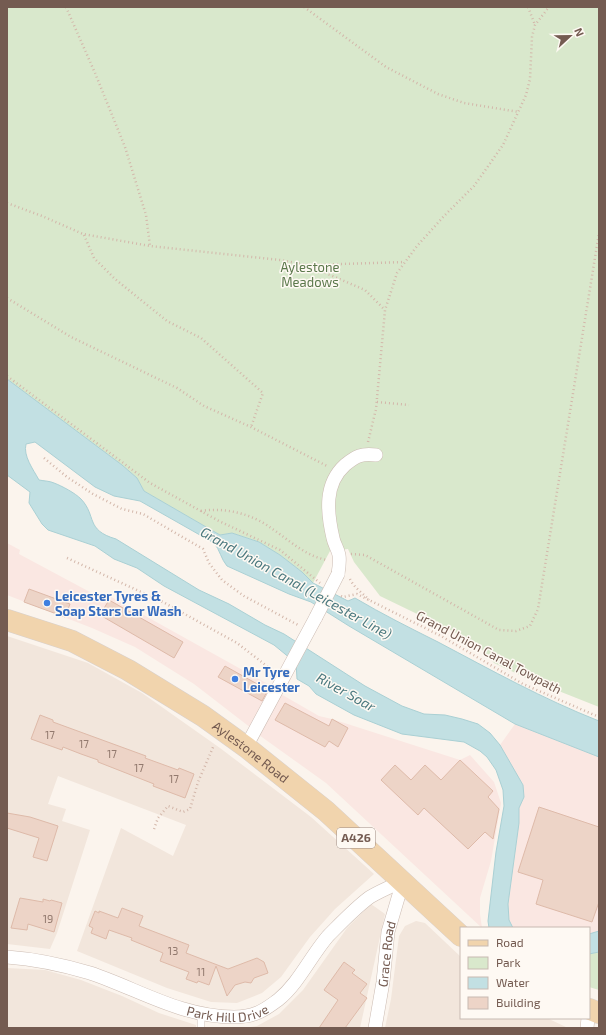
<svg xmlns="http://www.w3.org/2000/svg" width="606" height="1035" font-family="'Exo 2',sans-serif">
<rect width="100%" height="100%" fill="#fbf4ed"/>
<path fill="#f2e6dc" d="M7 636 88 663 142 693 220 748 311 817 374 874 335 909 310 937 281 977 262 993 237 1003 211 1002 167 988 77 951 121 828 173 856 186 825 58 776 48 804 66 809 62 821 90 830 57 933 50 949 7 944Z
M371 904 385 914 360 1028H243L257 1026 279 1014 303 990 347 928Z
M416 921 425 923 461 957V1018H547L568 1028H385L391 999 399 936 405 926Z
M7 968 45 970 81 980 122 996 159 1013 196 1025V1028H7Z"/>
<path fill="#fae7e2" d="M7 543 20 550 19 554 103 599 106 594 275 688 251 728 194 684 135 647 92 628 7 595Z
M279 693 319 716 332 719 460 760 470 755 494 782 501 803 491 861 480 898V914L482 928 326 783 259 735Z
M515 724 599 757V931L589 934V928H513L509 920 508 904 519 823V808L524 797 516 775 500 745Z"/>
<path fill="#d9e8cc" d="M7 7H599V707L526 678 494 663 475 642 380 596 354 562 348 549 330 551 313 583 302 572 280 555 259 542 232 533 220 535 144 491 137 478 122 465 7 379Z
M599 952V990L589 987V954Z"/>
<path fill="#c2e0e3" stroke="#aad0d4" d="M7 379 122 465 137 478 144 491 220 535 232 533 259 542 280 555 302 572 313 583 348 601 355 598C382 614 410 628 438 642 491 670 543 699 599 721V757L515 724 349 626 311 602 289 594 227 566C221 559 220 550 214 543L140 501 114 496 95 487 35 442 26 444C23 456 33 469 39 480 44 481 50 481 54 483 62 486 75 493 81 499 97 516 85 530 116 539L199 590 229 604 265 625 284 634 365 686 402 706 424 714 445 715 462 719 478 724 490 733 500 745 523 785 524 797 519 808V823L508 904 509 920 513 928H489L488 921 496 852 504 806 503 790 496 770 487 757 480 751 464 742 402 734 354 715 316 694 309 686 297 679 296 663 274 645 164 586 137 568 114 559 95 546 48 530 42 524 29 503 30 492 7 475Z
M599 931V952L589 954V934Z"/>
<path fill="#edd4c7" stroke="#debaa9" d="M29 589 70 604 65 617 24 602Z
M109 600 183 642 174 658 100 615Z
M225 666 268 690 262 701 218 677Z
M285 703 329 726 332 719 348 728 338 747 329 741 325 747 275 720Z
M40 715 53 720V722L146 756 145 758 178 770 179 768 194 774 185 798 153 786 154 784 98 762V760L81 754 63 747 62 750 31 739Z
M460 760 493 791 488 797 499 809 493 839 485 832 468 849 424 808 418 815 381 780 395 765 411 780 425 765 441 780Z
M539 807 599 827V902L592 922 536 904 543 880 518 872Z
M7 813 30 817 58 826 47 861 33 857 39 838 7 828Z
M20 898 43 902V899L50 901 51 900 62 903 54 932 28 924 27 930 11 928Z
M122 908 143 916 139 926 189 945 186 953 228 969 257 958 264 962 268 973 254 978 251 983 245 982 235 985 227 996 216 966 209 985 198 981 197 983 186 979 189 972 160 961 163 953 131 940 132 938 109 930 106 939 91 933 93 928 89 926 95 911 99 913V911L118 918Z
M344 962 355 970 352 973 367 984 360 993 367 998 345 1028H319L338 1000 324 990Z"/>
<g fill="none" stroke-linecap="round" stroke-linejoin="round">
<g stroke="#ccbcb3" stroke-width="8">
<path id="lane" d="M201 1028V1014"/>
</g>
<g stroke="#ccbcb3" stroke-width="14">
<g id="street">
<path d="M338 574C339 568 340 561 339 555 338 549 334 544 333 538 327 512 324 484 345 465 356 456 362 453 376 455"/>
<path d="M246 747 316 617"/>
<path id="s1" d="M7 957C35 959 63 965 90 973 138 989 181 1017 234 1017 241 1017 250 1016 257 1013 265 1010 271 1005 278 1000 299 983 310 957 328 936 340 924 356 907 370 897 380 891 392 886 403 881"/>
<path id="s2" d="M375 1028 383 982 388 932 403 881"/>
<path d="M587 1028 588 1018"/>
</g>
</g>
<g stroke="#d8d1ce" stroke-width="22">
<g id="primary">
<path id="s3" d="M7 620 72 641 128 670 203 716 246 747 326 811 461 936"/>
<path d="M589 1009 599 1013"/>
</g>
</g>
<path stroke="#d3b7aa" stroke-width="2.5" stroke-dasharray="1 3" stroke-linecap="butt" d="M66 7 95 73 125 147 146 215 150 246
M304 7 386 67 438 94 464 103 519 112
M528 7 535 25
M7 203 42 216 83 234 150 246 280 260 307 265 365 290 385 310
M84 235 94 258 115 279 167 321 201 338 263 393 251 427
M309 265 405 262
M7 298 71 337 177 388 204 406 251 427 327 466
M7 376 150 483 219 521 280 550 320 583
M377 402 409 405
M368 442 376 409 385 310 397 273 417 246 445 215 474 186 503 145 526 95 530 79 532 37 535 25 549 7
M44 458 67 477 93 494 122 509 143 514 203 549 209 563 222 580 244 596 298 625
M201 511C225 507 252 514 271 528 289 540 305 556 327 560
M351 554 365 555 499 630 516 631 530 626 538 609 599 233
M67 558 163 602 237 643 272 670
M350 579C354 588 363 593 369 600
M341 596 343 597 357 594 441 636 523 684 599 717
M154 829 158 818 168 806 183 812 190 809 198 782 214 745"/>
<use href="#lane" stroke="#fff" stroke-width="7"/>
<use href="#street" stroke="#fff" stroke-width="13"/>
<use href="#primary" stroke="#f1d4ad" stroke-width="21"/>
<g stroke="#ccbcb3" stroke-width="14" stroke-linecap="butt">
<path id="street-bridge" d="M316 617 338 574"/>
</g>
<use href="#street-bridge" stroke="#fff" stroke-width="13"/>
</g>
<g fill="#3f7fe0" stroke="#fef9f3" stroke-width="1.5">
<circle cx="47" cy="603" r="4"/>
<circle cx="235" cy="679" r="4"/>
</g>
<g text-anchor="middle" stroke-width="3" stroke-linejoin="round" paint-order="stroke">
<g font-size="11" fill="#92796e">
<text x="50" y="739">17</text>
<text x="84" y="748">17</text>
<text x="112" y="758">17</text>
<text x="139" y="772">17</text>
<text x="174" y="783">17</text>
<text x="48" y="923">19</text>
<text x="173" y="955">13</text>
<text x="201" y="976">11</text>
</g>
<rect fill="#fef9f3" stroke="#9d8a82" stroke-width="1" x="337" y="828" width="38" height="20" rx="3"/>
<g font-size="12" font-weight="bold" fill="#745b51">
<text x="356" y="842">A426</text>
</g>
<g font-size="13" fill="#5b784b" stroke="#fef9f3">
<text x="310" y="272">Aylestone<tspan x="310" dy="15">Meadows</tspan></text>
</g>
<g font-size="13" font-weight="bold" fill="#366cbe" stroke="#fef9f3" text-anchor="start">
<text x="55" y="601">Leicester Tyres &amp;<tspan x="55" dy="15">Soap Stars Car Wash</tspan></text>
<text x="243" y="677">Mr Tyre<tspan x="243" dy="15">Leicester</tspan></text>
</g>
<g font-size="13" fill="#745b51" stroke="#fef9f3">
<text transform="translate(489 652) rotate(28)" y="5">Grand Union Canal Towpath</text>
<text dy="5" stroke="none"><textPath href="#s3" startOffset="279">Aylestone Road</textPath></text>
<text dy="5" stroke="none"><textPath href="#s2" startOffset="75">Grace Road</textPath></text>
<text dy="5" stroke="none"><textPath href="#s1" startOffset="230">Park Hill Drive</textPath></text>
</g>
<g font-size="14" font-style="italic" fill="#4a787e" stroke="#fef9f3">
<text transform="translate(296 583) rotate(29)" y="5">Grand Union Canal (Leicester Line)</text>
<text transform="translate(346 692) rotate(29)" y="5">River Soar</text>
</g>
</g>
<rect width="606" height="1035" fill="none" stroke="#745b51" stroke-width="16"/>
<rect x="460" y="927" width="130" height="92" fill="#fef9f3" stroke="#c7bab2"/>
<rect x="468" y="940" width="20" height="6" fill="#f1d4ad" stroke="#c7bab2"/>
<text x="496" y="947" font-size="12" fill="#745b51">Road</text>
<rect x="468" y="957" width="20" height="12" fill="#d9e8cc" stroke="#c7bab2"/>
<text x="496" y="967" font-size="12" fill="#745b51">Park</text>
<rect x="468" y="977" width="20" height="12" fill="#c2e0e3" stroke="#c7bab2"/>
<text x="496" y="987" font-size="12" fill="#745b51">Water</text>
<rect x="468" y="997" width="20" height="12" fill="#edd4c7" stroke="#c7bab2"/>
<text x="496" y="1007" font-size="12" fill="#745b51">Building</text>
<g transform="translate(570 36) rotate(68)" stroke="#fef9f3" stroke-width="3" paint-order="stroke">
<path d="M0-3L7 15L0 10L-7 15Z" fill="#745b51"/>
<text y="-6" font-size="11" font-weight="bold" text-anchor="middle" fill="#745b51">N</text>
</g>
</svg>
